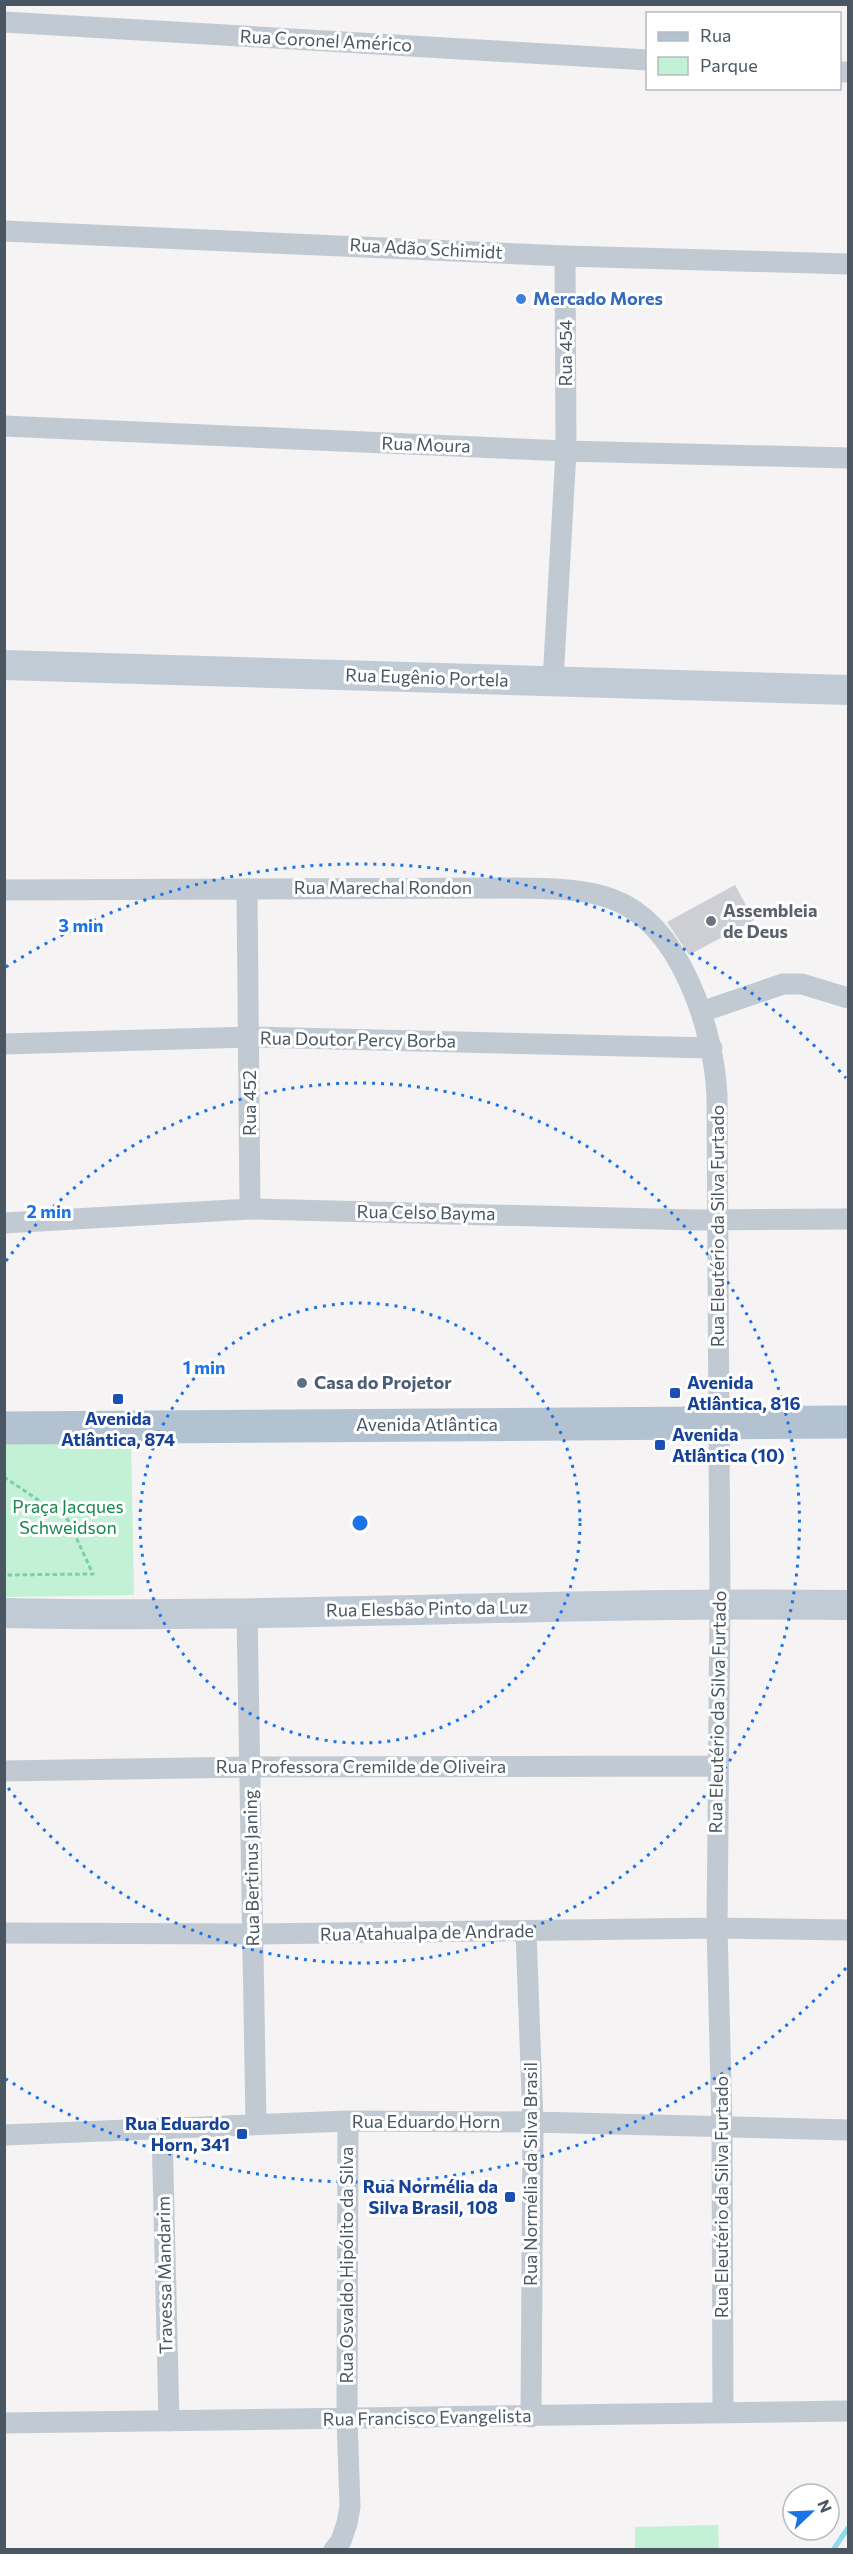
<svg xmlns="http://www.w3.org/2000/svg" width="853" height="2554" font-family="Commissioner,sans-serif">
<rect width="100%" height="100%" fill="#f5f3f3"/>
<path fill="#c3f1d5" d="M131 1437 134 1595 5 1597 4 1439Z
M718 2525 719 2549H635V2527Z"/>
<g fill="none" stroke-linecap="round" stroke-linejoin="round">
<path stroke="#90daee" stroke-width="5" d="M833 2550 848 2528"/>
</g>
<path fill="#cdcfd5" d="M735 885 754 920 689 955 667 922Z"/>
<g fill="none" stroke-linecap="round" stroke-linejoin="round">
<path stroke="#7ad0a6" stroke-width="3" stroke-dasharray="4.5 3" stroke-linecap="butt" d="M4 1477 68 1520 93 1574 4 1575"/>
<path stroke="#c1cad2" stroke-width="21" d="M4 22 648 60
M840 72H848
M4 231 565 256 848 264
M4 426 566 451 848 458
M553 681 566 451 565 256
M247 889 250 1209
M4 890 517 888C549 889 582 888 612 899 681 924 714 1030 717 1096L720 1603 717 1928 722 2125 723 2413
M701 1012 783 984H802L848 998
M4 1044 250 1037 712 1048
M4 1223 250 1209 696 1220 848 1219
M247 1612 256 2124
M4 1771 251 1767 717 1766
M526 1932 533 2122 531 2417
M4 1933 253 1934 717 1928 848 1930
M162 2129 169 2421
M4 2135 348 2121 533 2122 848 2130
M4 2423 848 2411
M334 2550 341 2541 347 2523 350 2507 347 2419 348 2121"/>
<path stroke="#c1cbd6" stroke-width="30" d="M4 665 848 690
M4 1613C286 1619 567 1601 848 1605"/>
<path stroke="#b3c2d1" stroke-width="33" d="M4 1428 848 1422"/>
</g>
<g fill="none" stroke="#1a73e8" stroke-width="3" stroke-dasharray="3 6">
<circle cx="360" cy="1523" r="220"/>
<path d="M6 1261A440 440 0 1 1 6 1785"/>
<path d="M846 1968A659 659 0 0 1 6 2079M6 967A659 659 0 0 1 846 1078"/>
</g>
<circle fill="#3f7fe0" stroke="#fff" stroke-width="2" cx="521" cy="299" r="6"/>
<circle fill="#6b7280" stroke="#fff" stroke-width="2" cx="711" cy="921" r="6"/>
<circle fill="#5c6f8a" stroke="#fff" stroke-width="2" cx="302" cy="1383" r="6"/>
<g fill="#1a4fb4" stroke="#fff" stroke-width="2">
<rect x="669" y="1387" width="12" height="12" rx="3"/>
<rect x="112" y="1393" width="12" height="12" rx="3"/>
<rect x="654" y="1439" width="12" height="12" rx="3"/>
<rect x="236" y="2128" width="12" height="12" rx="3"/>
<rect x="504" y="2191" width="12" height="12" rx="3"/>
</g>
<g text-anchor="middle" stroke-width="6" stroke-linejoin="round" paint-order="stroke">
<g font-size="18" fill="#4a5661" stroke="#fff">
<text transform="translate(326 41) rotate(3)" y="6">Rua Coronel Américo</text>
<text transform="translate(426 249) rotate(3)" y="6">Rua Adão Schimidt</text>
<text transform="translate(566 353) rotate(-90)" y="6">Rua 454</text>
<text transform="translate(426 445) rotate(2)" y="6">Rua Moura</text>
<text transform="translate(427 678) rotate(2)" y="6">Rua Eugênio Portela</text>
<text x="383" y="894">Rua Marechal Rondon</text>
<text transform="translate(358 1040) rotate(1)" y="6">Rua Doutor Percy Borba</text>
<text transform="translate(250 1103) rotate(-90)" y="6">Rua 452</text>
<text transform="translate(426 1213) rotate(1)" y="6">Rua Celso Bayma</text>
<text transform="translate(718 1226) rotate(-90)" y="6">Rua Eleutério da Silva Furtado</text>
<text x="427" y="1431">Avenida Atlântica</text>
<text transform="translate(427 1609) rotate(-1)" y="6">Rua Elesbão Pinto da Luz</text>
<text transform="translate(718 1712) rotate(-89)" y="6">Rua Eleutério da Silva Furtado</text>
<text x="361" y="1773">Rua Professora Cremilde de Oliveira</text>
<text transform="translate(252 1868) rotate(-91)" y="6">Rua Bertinus Janing</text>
<text transform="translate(427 1933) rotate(-1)" y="6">Rua Atahualpa de Andrade</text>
<text x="426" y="2128">Rua Eduardo Horn</text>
<text transform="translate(531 2174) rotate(-90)" y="6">Rua Normélia da Silva Brasil</text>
<text transform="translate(722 2197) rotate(-90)" y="6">Rua Eleutério da Silva Furtado</text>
<text transform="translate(347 2265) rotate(-90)" y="6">Rua Osvaldo Hipólito da Silva</text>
<text transform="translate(165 2275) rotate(-91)" y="6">Travessa Mandarim</text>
<text transform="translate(427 2418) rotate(-1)" y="6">Rua Francisco Evangelista</text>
</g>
<g font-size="18" font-weight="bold" fill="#366cbe" stroke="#fff" text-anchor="start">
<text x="533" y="305">Mercado Mores</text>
</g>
<g font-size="18" font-weight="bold" fill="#5b616d" stroke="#fff" text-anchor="start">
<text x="723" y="917">Assembleia<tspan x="723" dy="21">de Deus</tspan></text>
</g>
<g font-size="18" font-weight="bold" fill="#4e5e75" stroke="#fff" text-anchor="start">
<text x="314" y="1389">Casa do Projetor</text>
</g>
<g font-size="18" font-weight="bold" fill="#164399" stroke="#fff" text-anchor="start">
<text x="687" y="1389">Avenida<tspan x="687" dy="21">Atlântica, 816</tspan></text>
<text x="118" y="1425" text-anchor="middle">Avenida<tspan x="118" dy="21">Atlântica, 874</tspan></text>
<text x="672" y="1441">Avenida<tspan x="672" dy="21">Atlântica (10)</tspan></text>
<text x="230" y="2130" text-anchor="end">Rua Eduardo<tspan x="230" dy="21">Horn, 341</tspan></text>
<text x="498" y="2193" text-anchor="end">Rua Normélia da<tspan x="498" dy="21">Silva Brasil, 108</tspan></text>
</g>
<g font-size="18" fill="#17864f" stroke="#fff">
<text x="68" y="1513">Praça Jacques<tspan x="68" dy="21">Schweidson</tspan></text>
</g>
</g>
<circle cx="360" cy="1523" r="9" fill="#1a73e8" stroke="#fff" stroke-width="3"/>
<g font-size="18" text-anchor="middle" font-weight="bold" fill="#1a73e8" stroke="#fff" stroke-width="6" stroke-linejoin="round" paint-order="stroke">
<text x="81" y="932">3 min</text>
<text x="49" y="1218">2 min</text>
<text x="204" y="1374">1 min</text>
</g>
<rect width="853" height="2554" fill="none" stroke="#4a5661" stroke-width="12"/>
<rect x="646" y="12" width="195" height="78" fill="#ffffff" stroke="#b7bbc0" stroke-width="1.5"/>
<rect x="658" y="32" width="30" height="9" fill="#b3c2d1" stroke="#b7bbc0" stroke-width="1.5"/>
<text x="700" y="42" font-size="18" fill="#4a5661">Rua</text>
<rect x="658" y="57" width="30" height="18" fill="#c3f1d5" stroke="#b7bbc0" stroke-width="1.5"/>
<text x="700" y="72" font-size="18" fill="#4a5661">Parque</text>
<g transform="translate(811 2512) rotate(67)"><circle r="28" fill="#ffffff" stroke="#b7bbc0" stroke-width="1.5"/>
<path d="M0-4.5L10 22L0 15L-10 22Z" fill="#1a73e8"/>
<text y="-9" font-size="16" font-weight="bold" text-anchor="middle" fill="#4a5661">N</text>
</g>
</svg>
